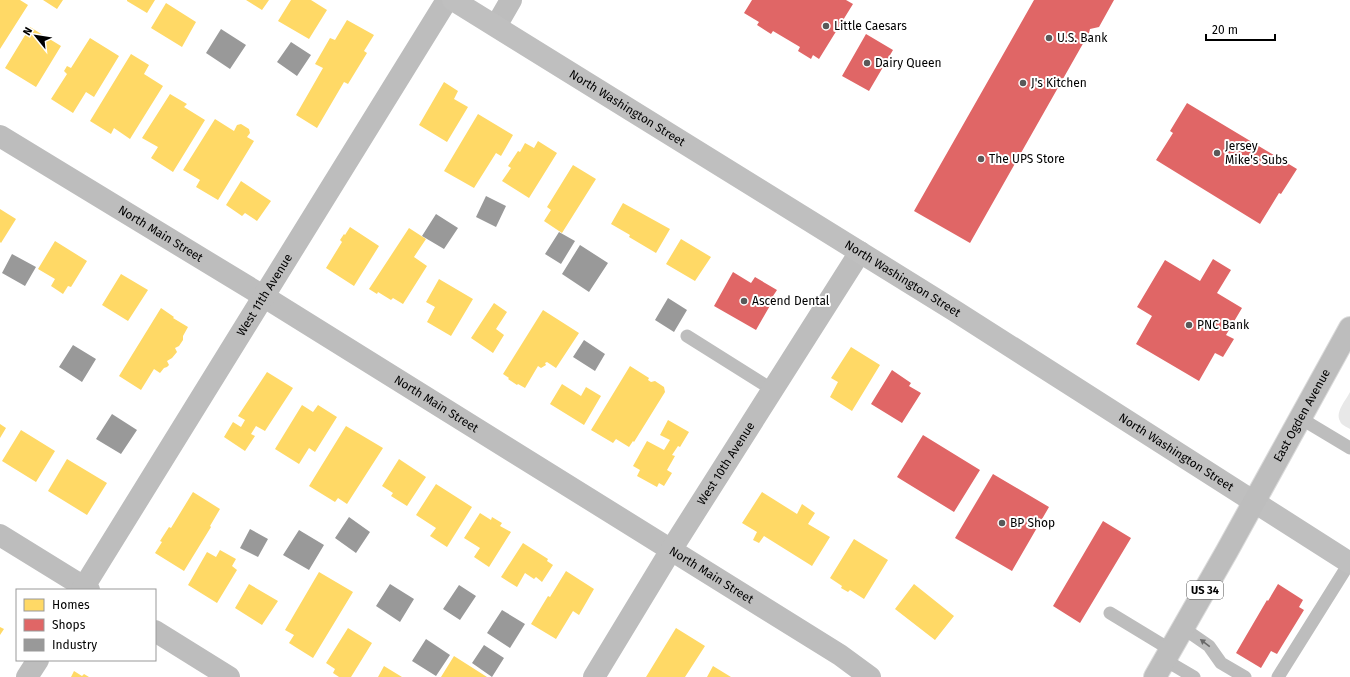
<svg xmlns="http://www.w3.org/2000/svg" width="1350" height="677" font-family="'Fira Sans',sans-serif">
<rect width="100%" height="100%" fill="#fff"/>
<path fill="#e8e8e8" d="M1350 392V429C1347 427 1341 425 1340 421 1335 412 1346 400 1350 392Z"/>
<path fill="#ffd966" d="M0 0H20L28 5 0 49Z
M43 0H63L57 9Z
M127 0H155L147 13 127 1Z
M246 0H269L262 10Z
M291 0H311L327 10 309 39 278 21Z
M166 3 196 22 182 47 151 28Z
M347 20 374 35 364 51 367 53 348 84 344 82 317 128 296 115 323 68 315 64 330 38 335 40Z
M30 27 61 46 36 87 5 68Z
M90 38 119 56 94 97 86 92 73 113 51 99 67 74 64 71 67 66 71 68Z
M131 54 149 65 144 74 163 86 130 139 114 128 111 134 90 121Z
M444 82 458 91 454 99 468 107 447 142 419 125Z
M170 94 187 104 184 107 205 120 173 172 151 158 158 147 142 138Z
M478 114 513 135 501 156 496 153 474 188 444 171Z
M215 119 234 131 237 125 241 124 249 129 250 133 247 137 254 141 218 200 196 187 200 180 183 170Z
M538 141 557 153 529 198 502 181 511 168 508 166 518 151 520 152 525 143 534 148Z
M573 165 596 179 562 233 544 221 551 210 547 207Z
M241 181 271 201 257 221 245 213 242 216 226 205Z
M623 203 670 229 656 253 629 237 630 235 611 224Z
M0 209 16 219 1 243 0 242Z
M350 227 379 246 354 286 326 268 342 242 340 240 344 234 345 235Z
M409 228 426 239 414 257 427 266 403 304 393 298 391 300 378 292 377 294 369 289Z
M681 239 711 257 695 281 666 264Z
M55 241 87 261 71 287 68 286 63 294 51 286 55 279 38 269Z
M121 274 148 290 128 321 102 305Z
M439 279 473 299 451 336 427 322 435 307 426 302Z
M494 303 507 312 496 329 504 335 493 353 471 338Z
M161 308 174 317 173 318 188 327 183 336V340L179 346 175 348 177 352 172 358 167 361 169 365 167 367 164 368 160 373 154 369 141 390 119 376Z
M543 310 579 333 556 368 547 362 545 363 546 365 541 368 538 366 525 388 518 384 517 385 508 379 509 378 503 374Z
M851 347 880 365 852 411 830 397 838 382 831 378Z
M630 366 649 378 648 380 651 382 655 381 664 387 665 392 634 442 633 441 629 447 616 439 613 443 591 430Z
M267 372 293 388 265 431 256 426 251 434 255 436 245 451 224 437 233 422 241 427 245 420 238 416Z
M562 384 581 396 586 387 601 396 584 425 550 404Z
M302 405 313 412 318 405 337 417 315 452 309 448 299 464 275 449Z
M668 420 689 432 680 447 678 446 672 455 675 456 667 470 672 473 664 486 659 483 657 487 637 476 640 470 633 466 647 441 664 450 670 440 660 435Z
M0 424 6 428 0 438Z
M346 426 383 448 347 504 338 498 335 502 309 486Z
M21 430 55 451 36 482 2 461Z
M67 459 107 483 87 515 48 491Z
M399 459 426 477 407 506 391 496 393 493 382 486Z
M436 484 472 507 447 547 430 536 436 528 416 515Z
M193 492 220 509 210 526 211 527 184 571 155 553 162 542 160 541 169 527 171 528Z
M762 492 797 514 802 504 815 513 808 524 830 537 812 566 764 536 759 543 753 540 757 532 742 523Z
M480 513 491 520 492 517 502 523 500 526 511 532 489 567 474 557 480 548 464 538Z
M854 539 888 560 864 599 850 590 848 592 841 588 842 586 830 578Z
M523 543 548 559 547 561 553 565 542 582 536 577 534 579 525 573 517 587 501 577Z
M220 550 236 559 232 566 237 570 217 603 188 585 207 552 216 557Z
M566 571 594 589 579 615 573 611 556 639 531 624 548 596 550 597Z
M319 572 353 592 313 658 289 643 294 635 285 630Z
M249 584 278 601 262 625 235 608Z
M914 584 954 616 935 640 895 609Z
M0 627 4 629 0 635Z
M348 628 372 643 351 677H339L333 673 335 669 326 663Z
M676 628 705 646 685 677H646Z
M454 656 487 677H441Z
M384 666 402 677H378Z
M713 666 731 677H707Z
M74 671 82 676 84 674 89 677H71Z"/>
<path fill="#e06666" d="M752 0H846L853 4 819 59 813 55 811 59 798 51 800 47 773 31 771 34 757 25 759 22 744 13Z
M1034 0H1114L1099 27 1090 29 1089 33 970 243 914 211Z
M866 34 893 50 869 91 842 76Z
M1187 103 1297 169 1281 194 1279 193 1260 224 1156 160 1173 133 1170 131Z
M1213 259 1231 270 1217 293 1242 308 1226 335 1234 339 1223 357 1215 353 1199 381 1136 344 1152 316 1137 307 1165 260 1200 281Z
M733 272 751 283 755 277 777 290 773 296 775 297 756 330 714 306Z
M892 370 911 383 909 386 921 393 902 423 871 404Z
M923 435 980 470 954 512 897 477Z
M993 474 1049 507 1012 571 955 538Z
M1103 521 1131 538 1080 623 1053 606Z
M1278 584 1303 600 1299 607 1304 610 1277 654 1271 651 1261 668 1236 653 1267 600 1268 601Z"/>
<path fill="#999" d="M221 29 246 45 230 69 206 53Z
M291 42 311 55 297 76 277 62Z
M486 196 506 206 496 227 476 217Z
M436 214 458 228 444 249 422 236Z
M559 232 575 241 561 264 545 254Z
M580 245 608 263 589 292 562 274Z
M12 254 36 267 25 286 2 273Z
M668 298 687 310 674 332 655 320Z
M584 340 605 354 595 371 573 357Z
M73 345 96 359 82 382 59 367Z
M112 414 137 430 121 454 96 439Z
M349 517 370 532 356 553 335 538Z
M250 529 268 539 258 557 240 548Z
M299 530 324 545 309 570 283 555Z
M390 584 414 599 400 622 376 606Z
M459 585 476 596 460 620 443 609Z
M502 610 525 624 510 648 487 633Z
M426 639 450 655 436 676 412 661Z
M484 645 504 658 492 677 472 663Z"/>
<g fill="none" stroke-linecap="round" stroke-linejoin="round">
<g stroke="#dbdbdb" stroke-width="24">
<g id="primary">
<path id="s5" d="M1155 677 1227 551 1350 328"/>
</g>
</g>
<path stroke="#bdbdbd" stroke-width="13" d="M687 336 773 390
M1300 418 1350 448
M1110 613 1171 650
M1183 628 1209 646 1221 663 1245 677
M1165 660 1194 677
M1278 677 1350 562"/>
<g stroke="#bdbdbd" stroke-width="22">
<path d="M496 26 511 0"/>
<path id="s1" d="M0 136 263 296 840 655 870 677"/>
<path d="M0 535 89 590"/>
<path id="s2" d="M82 590 447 0"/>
<path d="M155 631 229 677"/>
<path d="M27 677 38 660"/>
<path id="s3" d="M594 677 671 550 860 252"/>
</g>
<path stroke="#bfbfbf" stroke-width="22" id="s4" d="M453 0 955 311 1350 563"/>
<use href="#primary" stroke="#bdbdbd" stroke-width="22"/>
</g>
<defs><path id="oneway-solid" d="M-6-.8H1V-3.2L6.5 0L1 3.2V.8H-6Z"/></defs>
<use fill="#686868" href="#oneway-solid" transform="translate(1205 643) rotate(-143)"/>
<g fill="#595959" stroke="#fff" stroke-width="1.5">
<circle cx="826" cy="26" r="4"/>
<circle cx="1049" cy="38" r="4"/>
<circle cx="867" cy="63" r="4"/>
<circle cx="1023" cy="83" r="4"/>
<circle cx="1217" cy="153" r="4"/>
<circle cx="981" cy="159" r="4"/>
<circle cx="744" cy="301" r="4"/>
<circle cx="1189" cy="325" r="4"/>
<circle cx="1002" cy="523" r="4"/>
</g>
<g text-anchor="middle" stroke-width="4" stroke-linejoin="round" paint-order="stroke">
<rect fill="#fff" stroke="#4c4c4c" stroke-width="1" x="1187" y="581" width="36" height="18" rx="3"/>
<g font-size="11" font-weight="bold" fill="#000">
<text x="1205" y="594">US 34</text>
</g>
<g font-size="12" fill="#000" stroke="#fff" text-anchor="start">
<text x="834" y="30">Little Caesars</text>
<text x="1057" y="42">U.S. Bank</text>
<text x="875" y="67">Dairy Queen</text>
<text x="1031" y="87">J's Kitchen</text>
<text x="1225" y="150">Jersey<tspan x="1225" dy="14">Mike's Subs</tspan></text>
<text x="989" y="163">The UPS Store</text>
<text x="752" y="305">Ascend Dental</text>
<text x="1197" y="329">PNC Bank</text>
<text x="1010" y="527">BP Shop</text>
</g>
<g font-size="12" fill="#000" stroke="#fff">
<text dy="4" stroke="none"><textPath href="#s4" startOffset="205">North Washington Street</textPath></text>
<text dy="4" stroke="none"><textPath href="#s1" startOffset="188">North Main Street</textPath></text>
<text dy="4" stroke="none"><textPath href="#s4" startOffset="529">North Washington Street</textPath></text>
<text dy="4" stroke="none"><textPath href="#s2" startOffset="347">West 11th Avenue</textPath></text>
<text dy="4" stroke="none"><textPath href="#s1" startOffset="512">North Main Street</textPath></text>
<text dy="4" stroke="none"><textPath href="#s5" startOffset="300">East Ogden Avenue</textPath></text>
<text dy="4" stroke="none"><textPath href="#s4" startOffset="853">North Washington Street</textPath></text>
<text dy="4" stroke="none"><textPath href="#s3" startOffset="251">West 10th Avenue</textPath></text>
<text dy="4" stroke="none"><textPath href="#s1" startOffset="836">North Main Street</textPath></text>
</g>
</g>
<rect x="16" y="589" width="140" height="72" fill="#ffffff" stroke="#999999"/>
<rect x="24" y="599" width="20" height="12" fill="#ffd966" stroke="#999999"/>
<text x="52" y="609" font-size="12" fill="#000000">Homes</text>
<rect x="24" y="619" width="20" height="12" fill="#e06666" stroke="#999999"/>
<text x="52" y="629" font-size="12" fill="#000000">Shops</text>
<rect x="24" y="639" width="20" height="12" fill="#999999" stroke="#999999"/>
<text x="52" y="649" font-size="12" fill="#000000">Industry</text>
<g transform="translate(36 36) rotate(300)" stroke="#ffffff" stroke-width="3" paint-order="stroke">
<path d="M0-3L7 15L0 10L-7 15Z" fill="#000000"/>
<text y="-6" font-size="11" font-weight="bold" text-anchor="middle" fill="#000000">N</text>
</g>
<path d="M1206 34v6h69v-6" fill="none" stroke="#000000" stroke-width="2"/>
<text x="1212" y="34" font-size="12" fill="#000000" stroke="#ffffff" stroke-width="3" paint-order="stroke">20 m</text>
</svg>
